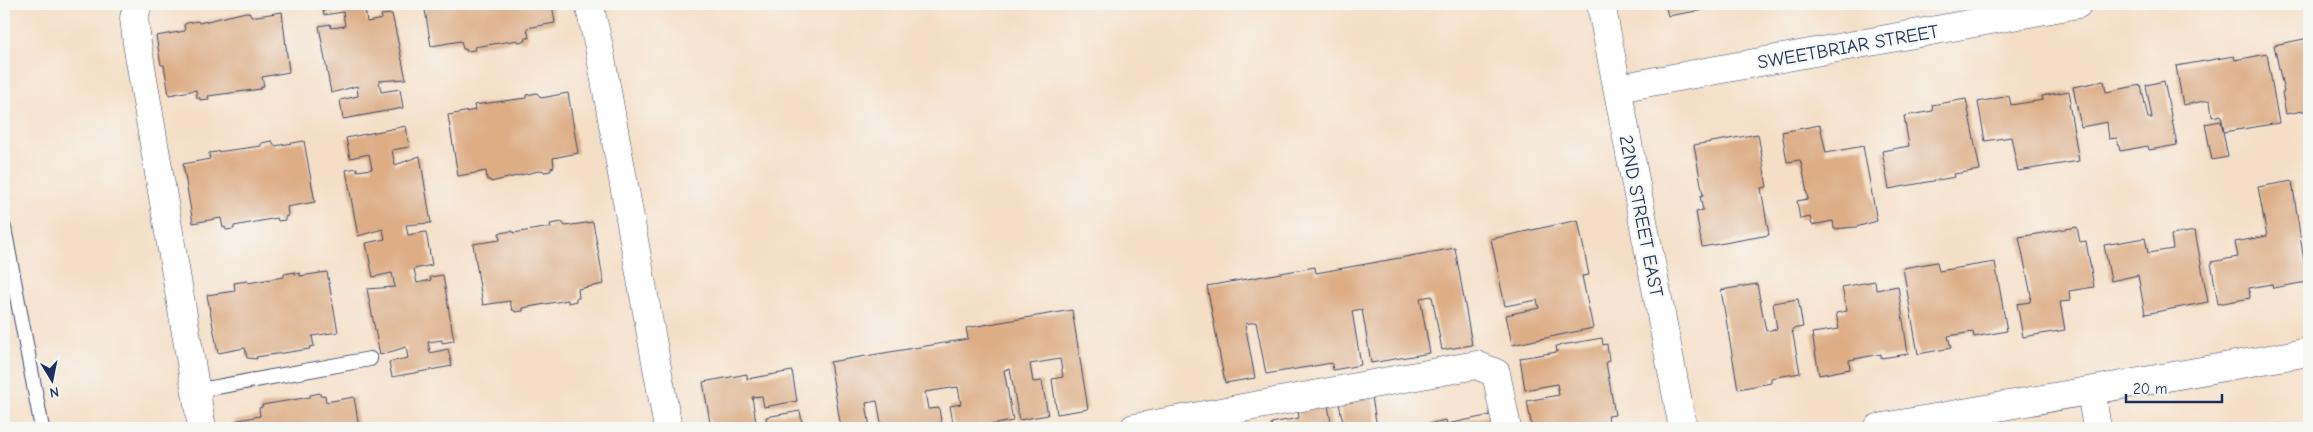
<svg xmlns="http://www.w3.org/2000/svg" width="2313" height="432" font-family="'Comic Neue',sans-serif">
<rect width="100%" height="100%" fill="#f6f6f2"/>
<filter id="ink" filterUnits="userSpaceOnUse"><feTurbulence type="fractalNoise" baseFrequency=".02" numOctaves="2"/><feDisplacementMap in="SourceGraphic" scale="10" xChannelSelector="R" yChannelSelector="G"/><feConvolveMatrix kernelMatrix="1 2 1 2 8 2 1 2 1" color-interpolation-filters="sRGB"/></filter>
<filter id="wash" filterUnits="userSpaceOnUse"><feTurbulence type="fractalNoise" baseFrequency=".0096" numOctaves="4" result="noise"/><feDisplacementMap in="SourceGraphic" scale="20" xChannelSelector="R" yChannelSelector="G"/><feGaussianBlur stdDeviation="1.12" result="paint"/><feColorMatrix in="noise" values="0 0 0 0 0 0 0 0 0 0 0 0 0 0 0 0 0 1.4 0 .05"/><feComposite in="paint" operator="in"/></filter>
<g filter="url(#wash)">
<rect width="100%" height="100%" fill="#f4dfc6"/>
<g id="blocks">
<path fill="#ddad86" d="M322 4H381L365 8 367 22 382 19 381 15 392 14 406 79 379 81 381 92 400 89 403 108 343 119 340 100 358 96 357 86 331 93 319 26 330 24 331 28 345 26 343 12 324 15Z
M424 4H552L555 23 527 28 529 38H525L526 41 518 42V40L474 47 475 50 466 51V49H463L461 41 431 46Z
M1665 4H1712V5L1703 6V10L1668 16Z
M246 12 250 13 251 17 282 12 289 72 262 77 264 86 261 87V89L208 96 209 99 200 100V98H197L196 90 169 95 164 65H161L156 36 185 31 184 25 187 23 198 21 199 23Z
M2309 38V110L2286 114 2282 92H2284L2274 45Z
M2267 54 2279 123 2224 132 2221 115 2212 117 2210 100 2183 105 2176 66 2234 56 2235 60Z
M2104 81 2106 92 2141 85 2148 118H2152L2146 85 2164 81 2177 145 2149 150 2148 146 2120 151 2117 138 2109 139 2107 122 2081 127 2073 87Z
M2069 91 2071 102 2069 103 2079 161 2018 171 2011 137 1985 141 1978 102 2009 96 2011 105 2043 100 2042 96Z
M537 93 541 98 568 93 578 153 553 158 554 167 551 168V171L544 172 543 170 491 182 490 180H487L486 171 458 176 448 115 475 110 474 105 526 98V95Z
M1966 99 1980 170 1954 174 1955 177 1889 189 1882 151 1909 146 1904 116 1933 111 1932 105Z
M2221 121 2228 157 2212 160 2205 124Z
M1820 125 1826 153 1863 146 1877 221 1856 227 1834 229 1833 221 1812 225 1810 217 1800 219 1797 201 1808 199 1802 166 1800 160 1787 162 1782 132Z
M406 126 409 147 392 150 395 165 420 156 431 223 406 225 408 235 426 232 432 265 414 269 417 283 431 280 430 277 443 275 454 341 442 343V340L428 342 430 353 448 349 452 366 392 377 389 362 408 358 406 347 380 355 367 289 395 287 392 273 373 277 366 243 385 239 383 229 358 236 346 170 357 168V171L372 169 369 154 350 158 346 138Z
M1758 134 1767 187 1761 188 1769 235 1702 247 1696 212 1703 210 1700 196 1703 195 1694 145Z
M272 141 275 146 304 141 315 202 287 207 288 216 285 217V220L278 221 277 218 234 226V229L226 230 225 227 223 228 221 218 193 223 183 164 210 159 209 153 261 146V143Z
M2292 181 2307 282 2273 288 2272 284 2249 288 2250 298 2218 304 2211 262 2238 257 2235 242 2267 236 2258 187Z
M1578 220 1589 275 1582 276 1593 328 1512 345 1506 315 1539 308 1537 300 1505 306 1491 239Z
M562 222 565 226 593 222 604 284 578 289 579 298H576V301L568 303V300L523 308V311L515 312 514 310H512L510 301 483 305 473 244 500 240 499 233 513 231V233L551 227 550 224Z
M2077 227 2080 242 2086 241 2094 287 2069 291 2070 301 2060 302 2065 330 2023 337 2017 304 2030 302 2031 295 2019 237Z
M2195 231 2208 302 2145 314 2138 275 2111 281 2104 245 2145 238 2148 253 2173 249 2171 235Z
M1455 248 1472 345 1442 350 1432 296 1420 298 1430 353 1371 363 1362 309 1352 311 1361 365 1333 370 1332 363 1266 374 1256 322 1245 324 1255 378 1225 383 1207 286 1315 267 1316 273Z
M1937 262 1939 271 1995 262 2007 331 1974 337 1973 332 1948 336 1951 348 1918 354 1903 268Z
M295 272V274L300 273V276L327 272 338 332 312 336 314 346 309 347 310 349 256 357 257 359 247 358 245 348 218 353 207 295 235 291 234 283 247 281 248 283 284 277V274Z
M1875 281 1876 290 1898 286 1908 354 1881 358V354L1849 360 1850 369 1819 375 1812 333 1839 329 1836 313 1847 311 1842 287Z
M1757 284 1766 331 1777 329 1773 303 1798 299 1803 327 1792 329 1800 373 1771 378V383L1738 389 1721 290Z
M1072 310 1088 409 1057 414 1052 379 1063 377 1060 359 1030 364 1033 382 1042 381 1048 415 1019 420 1010 369 1004 370 1013 421 984 426V428H954L950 406 961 404 958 387 925 392 928 409 939 408 942 428H882L877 401 866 403 870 428H841L830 362 968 339 966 328Z
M1602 338 1603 345 1607 344 1609 361 1606 362 1615 415 1608 416 1610 428H1532L1527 401 1559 395 1557 384 1525 390 1520 358 1557 352 1556 346Z
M792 371 797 401 764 407 762 396 752 397 757 428H711L703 382 747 374V379Z
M320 393V396L325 395 326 402 354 397 359 428H235L234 421 260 416 259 408 262 407V405L310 397V395Z
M1372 397 1377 428H1344L1339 403Z
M1328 405 1332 428H1272L1271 423 1299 418 1298 410Z
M800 411 803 428H761L767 426 766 417Z
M1491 415 1493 428H1410L1446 420 1447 424Z
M2281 424 2282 428H2239V427Z"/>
</g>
</g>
<g filter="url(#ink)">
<use href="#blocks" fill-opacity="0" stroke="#3c496e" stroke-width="1"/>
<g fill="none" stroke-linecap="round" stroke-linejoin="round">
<g stroke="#3c496e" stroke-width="16">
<path id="lane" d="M4 228 42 428
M195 391 370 359"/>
</g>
<g stroke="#3c496e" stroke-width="29">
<path id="street" d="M138 4 134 18 137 43 202 428
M589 4 599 47 668 428
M1601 4 1683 428
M1618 88 2078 4
M2091 391 2097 428
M1134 428 1476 365 1496 373 1507 428
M1878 428 2309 352"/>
</g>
<use href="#lane" stroke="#fff" stroke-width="14"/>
<use href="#street" stroke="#fff" stroke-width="28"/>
</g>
</g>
<g text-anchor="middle" stroke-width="4" stroke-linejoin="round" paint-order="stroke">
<g font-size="19" fill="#1b2f5e" stroke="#f6f6f2">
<text transform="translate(1848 46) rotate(-10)" y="7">SWEETBRIAR STREET</text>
<text transform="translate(1642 216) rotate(79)" y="7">22ND STREET EAST</text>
</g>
</g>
<rect width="2313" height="432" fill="none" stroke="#f6f6f2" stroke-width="20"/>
<g transform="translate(52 380) rotate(170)" stroke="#f6f6f2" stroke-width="4" paint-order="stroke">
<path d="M0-4L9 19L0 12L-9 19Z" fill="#1b2f5e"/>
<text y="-8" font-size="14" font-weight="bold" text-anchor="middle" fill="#1b2f5e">N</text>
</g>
<path d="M2126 394v8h96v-8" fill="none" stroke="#1b2f5e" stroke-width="2.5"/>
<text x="2133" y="394" font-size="15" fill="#1b2f5e" stroke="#f6f6f2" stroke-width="4" paint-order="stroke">20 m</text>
</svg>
